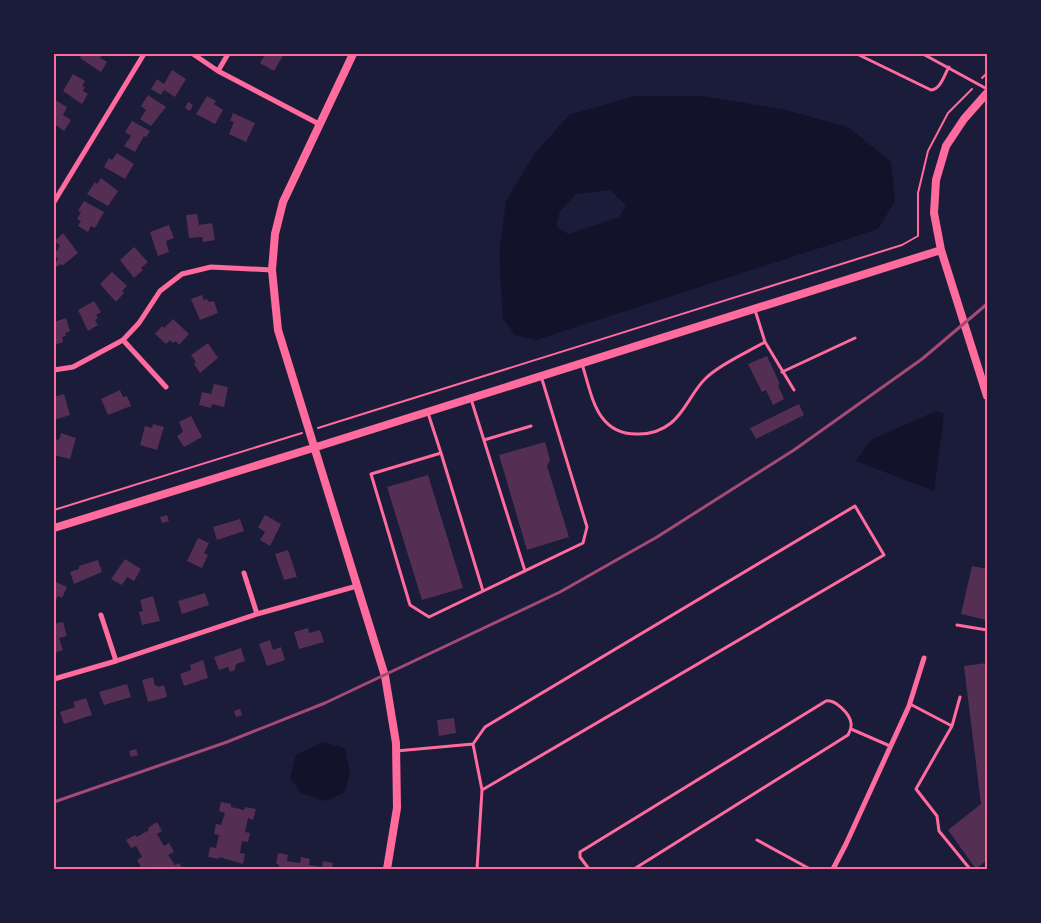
<svg xmlns="http://www.w3.org/2000/svg" width="1041" height="923" font-family="'Roboto Serif',serif">
<rect width="100%" height="100%" fill="#1b1b3a"/>
<path fill="#12122b" fill-rule="evenodd" d="M635 96H702L782 109 848 127 891 162 895 201 878 229 536 340 515 335 503 318 499 255 506 201 535 153 569 115ZM610 190 626 205 619 217 568 234 556 226 560 211 576 194Z
M936 411 944 414 934 491 856 461 871 440Z
M323 742 345 748 350 772 345 792 326 801 301 793 290 778 296 755Z"/>
<path fill="#542f53" d="M82 54H103L100 58 107 62 101 72 80 58Z
M263 54H284L274 71 260 63 265 55Z
M172 70 186 79 175 97 164 90 161 95 151 89 157 79 164 84Z
M73 74 85 81 82 86 85 87 83 91 88 94 82 104 63 91Z
M148 95 166 107 151 126 140 119 146 110 141 106Z
M207 96 216 101 214 104 223 110 215 124 196 114Z
M55 100 67 107 63 115 71 120 64 131 54 124Z
M188 102 193 105 190 111 185 108Z
M233 113 255 123 246 142 229 134 234 122 230 121Z
M132 121 150 131 146 137 144 136 135 152 124 146 131 136 125 132Z
M117 153 134 164 125 179 104 167 109 158 112 160Z
M101 178 118 191 108 206 87 194 95 182 97 184Z
M84 201 104 212 95 228 91 226 88 232 78 226 81 221 77 219 81 212 78 211Z
M197 214 199 225 212 223 215 240 203 242 202 237 189 238 186 215Z
M169 225 174 238 166 241 169 252 158 256 150 232Z
M63 233 78 253 62 266 61 264 56 267 54 263 58 260 54 253 59 249 58 248 60 246 55 241Z
M134 247 148 262 141 268 143 270 134 278 120 260Z
M112 272 127 286 122 291 124 293 116 302 100 284Z
M202 295 204 300 207 299 209 302 214 301 218 313 200 320 191 299Z
M94 301 101 312 96 315 98 318 95 320 98 325 88 331 78 310Z
M66 318 70 331 65 333 66 336 62 337 63 342 54 345V322Z
M173 319 189 334 179 345 176 341 173 343 170 340 166 344 155 334 162 326 164 328Z
M208 343 218 358 200 373 194 364 196 362 191 355Z
M767 356 780 384 778 385 784 399 773 405 766 390 762 392 748 364Z
M214 384 228 387 224 407 212 404 211 408 199 405 202 392 211 394Z
M120 390 123 397 127 396 131 406 108 415 101 399Z
M64 394 70 415 54 420V397Z
M799 404 804 415 756 439 750 428Z
M191 416 202 437 184 447 177 436 183 432 179 422Z
M153 424 164 427 157 450 140 445 145 426 152 428Z
M61 433 76 438 70 459 54 455V439L59 440Z
M545 442 550 460 547 466 569 537 527 550 499 455Z
M428 475 463 588 422 600 387 487Z
M167 515 169 521 162 523 160 517Z
M265 515 281 524 270 546 260 540 265 532 258 527Z
M240 519 244 531 217 540 213 527Z
M198 538 209 543 204 553 208 555 202 568 187 561Z
M288 550 297 577 284 580 275 554Z
M125 559 141 569 134 581 127 577 122 585 111 579Z
M98 560 102 572 74 584 70 572 79 569V566Z
M972 566 987 569V620L961 614Z
M54 581 67 587 62 598 58 596 54 605Z
M205 593 209 605 182 614 178 601Z
M153 596 160 621 142 625 139 612 143 611 140 600Z
M63 622 67 636 59 638 63 650 54 653V624Z
M308 628 309 633 320 630 324 642 299 649 294 632Z
M270 640 273 650 281 647 285 660 267 666 259 644Z
M241 648 245 661 236 664 235 670 230 672 228 667 219 670 214 657Z
M203 660 208 678 184 686 180 674 191 670 190 665Z
M987 663V860L976 869 948 830 981 804 964 666Z
M153 677 155 686 157 685 158 687 164 685 167 697 148 702 142 680Z
M127 684 131 697 104 705 99 692Z
M86 698 92 715 64 724 60 712 75 707 73 702Z
M240 709 242 715 236 717 234 711Z
M454 718 456 733 439 736 437 720Z
M136 749 138 755 131 757 129 751Z
M221 802 231 804V807L244 810 245 807 256 809 253 820 248 818 245 832 250 833 248 842 242 841 240 853 245 854 243 864 219 857V859L208 857 210 847 216 848 219 835 214 834 216 824 221 825 225 813 219 811Z
M157 822 162 831 157 834 164 846 169 843 174 852 168 855 175 865 179 863 183 869H149L147 866 142 869 137 860 142 857 136 846 131 848 126 840 135 835 137 837 149 830 148 828Z
M278 853 288 855 287 861 300 863 301 857 310 859 309 865 322 867 323 861 333 863 332 869H278L279 864H276Z"/>
<g fill="none" stroke-linecap="round" stroke-linejoin="round">
<path stroke="#ff6b9d" stroke-width="2" d="M982 78 987 73
M318 428 902 245 918 236V193L928 151 948 113 972 89
M54 510 302 433"/>
<path stroke="#ff6b9d" stroke-width="3" d="M857 54 931 90C941 89 944 75 949 67
M923 54 987 89
M765 342 794 390
M582 364C592 395 596 436 639 434 650 434 661 431 671 423 686 411 692 391 706 378 720 364 748 352 765 342L755 310
M782 372 855 338
M471 399 525 571
M428 413 441 453 371 474 410 605 429 617 583 543 587 527 541 376
M484 440 531 426
M441 453 483 591
M957 625 987 630
M910 704 952 726 916 789 937 816 939 831 970 869
M952 726 960 697
M851 729 890 746
M396 751 473 744
M757 840 810 869
M477 869 482 790 473 744 485 727 855 506 884 555 482 790
M589 869 580 857V852L826 701C835 699 850 714 851 723 852 728 850 731 848 735L634 869"/>
<path stroke="#ff6b9d" stroke-width="5" d="M193 54 218 71 319 124
M218 71 228 54
M54 202 144 54
M123 340 166 387
M54 370 73 367 123 340 139 323 160 291 182 274 211 267 272 270
M244 573 257 614
M101 615 116 661
M54 679 116 661 257 614 357 586
M833 869 846 844 909 706 924 658"/>
<path stroke="#ff6b9d" stroke-width="8" d="M353 54 283 202 275 234 272 270 278 330 385 676 396 743 397 808 387 869
M941 250 987 396
M54 528 313 448 941 250 934 213 936 180 946 146 964 119 987 93"/>
<path stroke="#a44b75" stroke-width="3" d="M54 802 227 742 325 703 560 592 657 537 794 450 922 359 987 304"/>
</g>
<rect width="1041" height="923" fill="none" stroke="#1b1b3a" stroke-width="110"/>
<rect x="55" y="55" width="931" height="813" fill="none" stroke="#ff6b9d" stroke-width="2"/>
</svg>
